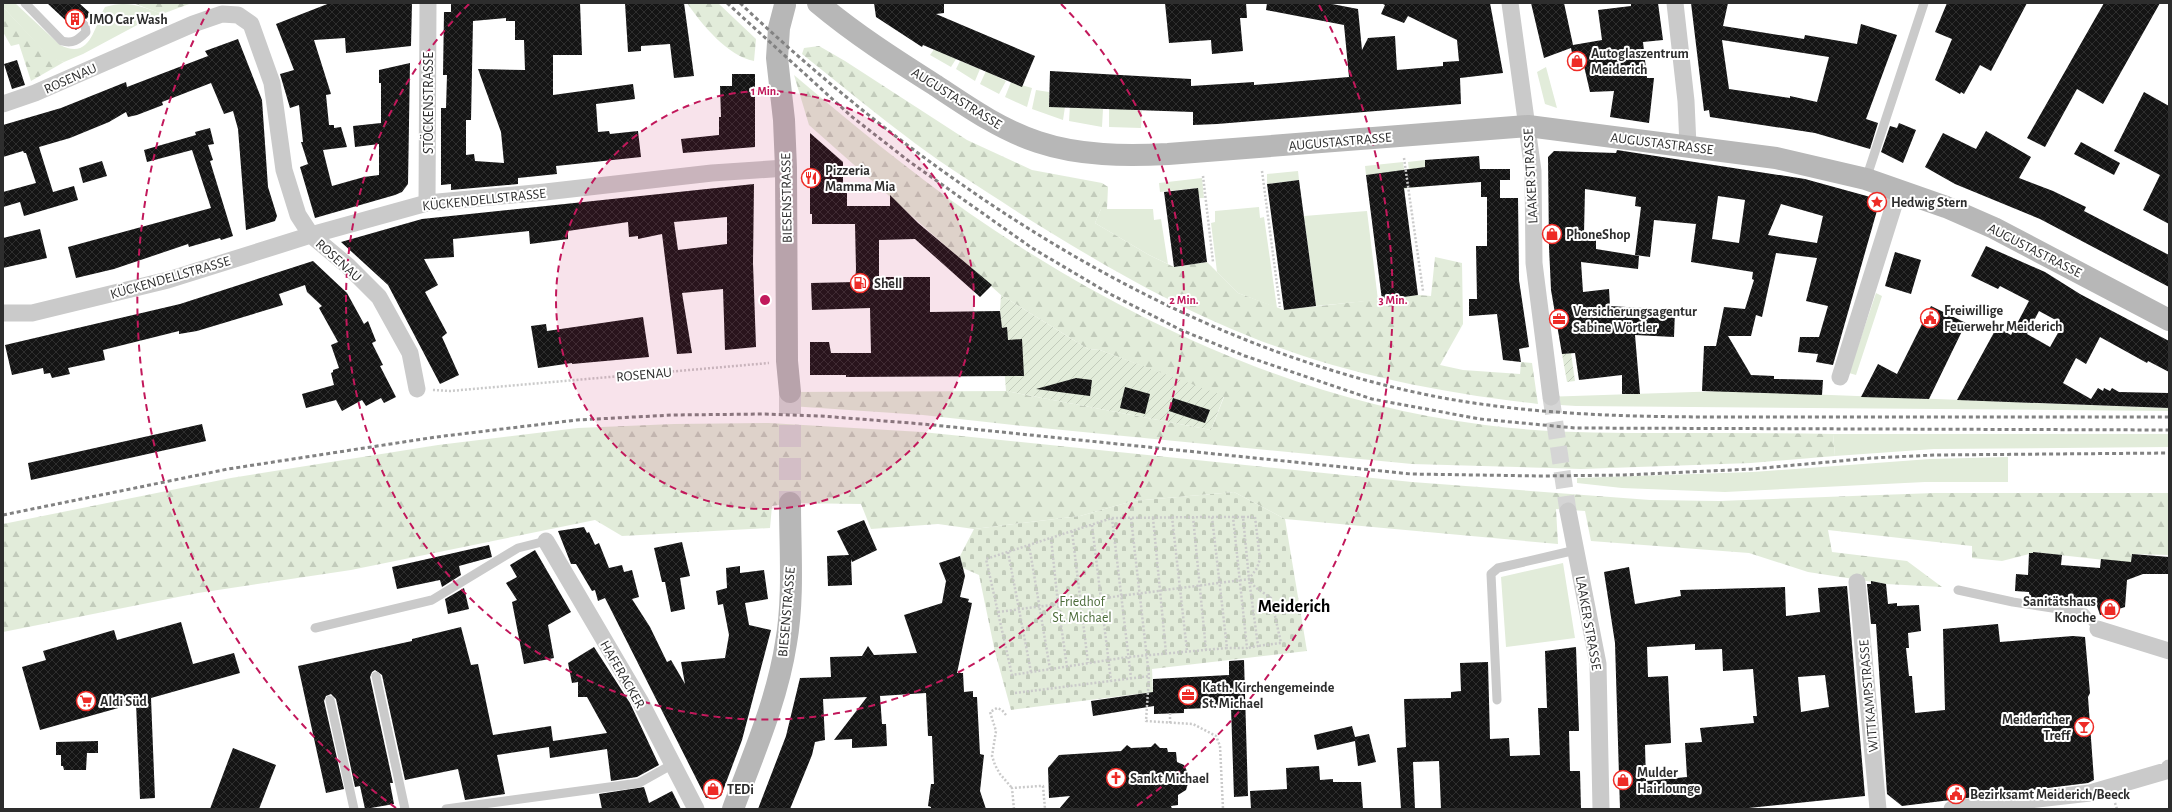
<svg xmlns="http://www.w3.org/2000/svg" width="2172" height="812" font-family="'Alegreya Sans',sans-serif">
<defs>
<pattern id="forest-firs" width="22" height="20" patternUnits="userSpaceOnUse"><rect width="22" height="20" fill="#e2ecda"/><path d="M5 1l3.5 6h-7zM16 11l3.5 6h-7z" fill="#c2cbbb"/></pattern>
<pattern id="cemetery-stones" width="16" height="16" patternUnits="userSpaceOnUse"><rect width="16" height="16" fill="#e2ecda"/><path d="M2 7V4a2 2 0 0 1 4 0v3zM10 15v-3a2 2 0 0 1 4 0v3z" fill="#c2cbbb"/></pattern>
<pattern id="garden-furrows" width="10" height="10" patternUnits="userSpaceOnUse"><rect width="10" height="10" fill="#e2ecda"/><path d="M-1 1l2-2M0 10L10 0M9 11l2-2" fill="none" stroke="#c2cbbb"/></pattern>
<pattern id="building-cross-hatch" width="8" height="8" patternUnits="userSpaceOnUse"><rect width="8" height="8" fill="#141414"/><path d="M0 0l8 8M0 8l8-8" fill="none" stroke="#2e2e2e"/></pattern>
</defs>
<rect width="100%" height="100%" fill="#fff"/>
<path fill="#e2ecda" d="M3 3H15L60 45C91 61 94 26 105 7 126 0 142 6 162 14L154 16 83 54 64 62 50 58 3 7Z
M935 48 956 59 951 67 930 55Z
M960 61 980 69 975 81 956 69Z
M1546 67 1557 108 1545 104 1537 72Z
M986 71 1006 81 999 94 980 84Z
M1011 82 1032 88 1027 107 1005 97Z
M1036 90 1049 92V107H1065L1063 120 1032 109Z
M1070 105 1103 109 1102 127 1069 121Z
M1109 107 1142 111 1141 128 1109 127Z
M1425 160 1427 186 1411 188 1408 162Z
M1403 162 1407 189H1404L1401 171 1366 175 1365 166Z
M1298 171 1299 180 1267 184V174Z
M1202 178 1204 198H1199L1197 188 1160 192 1159 183Z
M1259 207 1260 218 1264 217 1277 308 1238 293 1217 272 1211 223 1215 222V211Z
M1101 209H1153L1154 220 1161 219 1168 264 1149 255 1095 223Z
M1367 211 1378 300 1316 306 1304 216Z
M1876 293 1882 296 1856 375 1849 373Z
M1724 391 2169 408V411L1576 406 1544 404 1543 397Z
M1833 434H2169V447L1934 449 1835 456Z
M2008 457V482H1925L1725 492 1622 488 1577 483V478L1753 472 1930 459Z
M1563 563 1575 638 1506 647 1501 577Z"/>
<path fill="url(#forest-firs)" d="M133 3H192L162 14Z
M687 3H718L756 39 754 61C728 56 702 25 687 3Z
M3 7 50 57 64 62 31 81 19 44 11 46 3 32Z
M819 46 845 61 967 140 1032 170 1102 183 1108 187 1107 209H1101L1095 223 1149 255 1174 267 1207 262 1238 293 1284 310 1418 295 1431 296 1435 257 1462 263 1463 324 1440 365 1463 370 1520 374 1521 362 1532 363 1538 404C1440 393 1343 374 1251 337 1168 304 1089 257 1013 209 981 188 947 167 916 144 877 115 840 84 802 54L804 48Z
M794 75C851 123 908 170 969 213 1123 319 1298 402 1485 425 1544 433 1603 433 1662 433 1719 433 1776 433 1833 434L1835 456 1751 463 1581 469 1412 464 1042 428 923 415 790 406V392L1006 391 1211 430 1224 397 1100 350 1088 349 1001 295 809 125Z
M769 423 922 432 1412 482 1650 500 1719 501 1934 493H2169V555L2132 554 2131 563 2033 552V553L2002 561 1972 558V546L1828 530 1832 552 1907 561 1942 587 1886 584 1808 572 1749 553 1591 541 1585 511 1556 509 1558 544 1285 519 1234 492 1133 501 1080 516 974 529 938 524 871 529 861 504 791 503 772 506 770 528 622 536 595 520 351 570 198 593 3 632V524L231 478 438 445 578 428 674 424Z"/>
<path fill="url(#cemetery-stones)" d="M1234 492 1285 519 1307 651 1152 669 1153 692 1011 710 995 652 979 575 963 568 960 556 974 529 1080 516 1133 501Z"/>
<path fill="url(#garden-furrows)" d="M1001 295 1088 349 1100 350 1224 396 1211 430 1006 391 1000 311Z
M1571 353 1575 381 1567 382 1562 354Z"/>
<path fill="url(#building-cross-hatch)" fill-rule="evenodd" d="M47 3H79L91 14 86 19 81 17 78 19 76 24 78 28 76 30Z
M330 3H412L411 46 346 53 345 38 314 40 331 94 326 95 329 125H334V128L341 127 347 147 323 150 332 186 364 177 379 175V144L355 147 353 126 381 123V83H379V70L410 63 408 184 402 192 395 195 315 218 300 167 308 164 301 142H303L299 105 290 108 280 74 294 70 276 24Z
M451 3H580L582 55H553V95L633 84 635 99 596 104 598 132 609 131 610 134 638 131 641 157 556 166 557 174 518 178V184L451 190V184L441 185V108H446L447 75H443L444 12H451ZM506 18V21H515V40H524L525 70 478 69 501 132 504 163 475 161 474 154 466 155V120H471L473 21Z
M625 3H684L694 76 674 78 670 44 641 46V51L628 52Z
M874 3H944V13L936 14 1035 56 1022 87 923 45 922 47 876 17Z
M1165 3H1246L1247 18H1240L1243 51 1212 54 1211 40 1169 43Z
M1267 3H1327L1358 9 1362 50 1368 38 1395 36 1397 70 1443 66V62L1459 61 1457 40 1408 16 1404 23 1381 14 1385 5 1381 3H1490L1503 73 1460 78 1461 104 1217 124 1193 125V112L1049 107 1050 71 1191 79V86L1254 82V85L1349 77 1344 25 1266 10Z
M1531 3H1564L1573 45 1602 40 1598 10 1631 6V3H1658L1663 40 1643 42 1647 78H1654L1649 123 1610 117 1614 91 1590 92 1584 66 1575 68 1571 48 1544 58Z
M1691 3H1728L1723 26 1804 39 1805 35 1857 44 1861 24 1897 35 1866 119 1878 123 1870 149 1815 133 1710 117 1709 110 1704 111ZM1722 40 1829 57 1817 102 1790 96V98L1729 89Z
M1947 3H2027L1991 71 1980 65 1964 94 1961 92 1960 94 1935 80 1952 39 1935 32Z
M2104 3H2160L2103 104 2077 89 2045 147 2027 138Z
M238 39 262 100 268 187 277 216 275 221 246 230 238 129 233 111 224 114 211 83 162 102 163 105 137 115 128 117 126 112 109 122 70 138 39 147 53 192 74 186 78 200 24 216 20 202 3 207V192L36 183 26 153H24L23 151 3 157V125L61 108 126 82 127 87 208 56 205 51Z
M17 60 25 85 12 89 4 64Z
M732 74H755V147L683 153 681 139 719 135V117H721L720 86H732Z
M2144 92 2169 106V224L2143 210 2160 175 2114 151Z
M1899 123 1916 130 1903 163 1881 152 1890 126 1897 128Z
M210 128 214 144 208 145 213 160 210 161 233 236 221 240 220 238 189 247 188 244 114 269 76 278 68 247 211 208 192 150 147 162 144 150 196 135 195 132Z
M1986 131 2031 157 2019 178 2053 191 2086 207 2084 211 2169 255V287L2040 219 1955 184 1925 167 1943 133 1976 149Z
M810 133 843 162V189H847V206H890V195L918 223 992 285 980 297 915 239 879 240V277H930V312L1000 311 1002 328 1007 327 1008 340 1022 339 1024 376 846 377V375H810V342H829L831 353H871L870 308 812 310 811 283 855 282 856 269 855 224H812V214H810Z
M2081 142 2120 163 2114 175 2074 154Z
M1617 150 1805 179 1874 198 1878 207 1833 365 1816 362 1818 354 1798 352 1800 337H1819L1828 306 1806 301 1817 258 1776 253 1762 317 1756 315 1751 336H1728L1751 375 1774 376V379L1823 380 1822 395 1702 391 1704 346H1716L1724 307 1745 309 1754 280 1752 279 1753 272 1691 262 1696 224 1654 220 1650 257 1635 255 1641 207 1635 206 1636 197 1585 189 1584 233H1596V249L1639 256 1638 269 1581 262 1583 292 1609 289 1610 306 1675 310 1674 337 1635 335 1640 394H1622V375L1579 380 1575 353 1562 354 1551 290 1549 247 1548 157 1554 151 1616 153ZM1718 196 1745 200 1739 243 1712 239ZM1781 204 1823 216 1817 243 1768 235Z
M1479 156 1480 169H1510V180H1500V198H1518L1519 280 1529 347 1519 349 1521 362 1503 360 1497 314 1469 316V299H1477L1476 246H1487V197H1481V182L1404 188 1418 295 1382 300 1366 175 1425 167V160Z
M102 161 107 176 83 183 79 168Z
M1299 180 1316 306 1284 310 1267 184Z
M754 184 753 263 756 347 725 350 723 289 682 293 692 353 677 354 662 234 638 239V236L629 237 628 222 568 231V239L530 244 529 231 453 239 454 257 424 259 438 285 425 292 447 333 442 337 459 375 440 384 388 285 341 242 422 219ZM727 217V244L678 250 674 222Z
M1198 188 1207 262 1174 267 1164 192Z
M40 229 47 258 3 268V238Z
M1986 246 2045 272 2080 294 2169 341V372L2148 361 2147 363 2100 337 2086 364 2076 358 2063 383 2091 399 2098 388 2103 391 2104 388 2110 391 2112 388 2119 392 2169 393V408L1957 400 1997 327 2011 335 2029 301 2000 286 1998 289 1971 276ZM2039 311 2063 324 2050 347 2027 334Z
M1895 252 1921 260 1911 294 1885 286Z
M313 261 347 293 364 324 368 321 376 341 372 343 383 365 380 366 396 397 384 403 381 398 366 406 362 400 342 411 336 400 306 408 302 394 334 385 331 373 333 372V370L339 368 331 345 338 342 319 308 322 306 307 292 305 285 279 294 283 305 197 331 179 334V331L103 350 105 360 68 368 70 374 52 378 50 373 44 374 43 368 12 375 5 345 180 304Z
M1931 306 1966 323 1929 399 1861 397 1878 364 1897 374Z
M643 317 649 357 572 364V363L538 368 531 326 546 324 547 331Z
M1076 378 1092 380 1090 396 1036 389Z
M1125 387 1150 394 1145 414 1120 408Z
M1173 398 1210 410 1205 423 1169 411Z
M202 424 206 441 31 480 28 463Z
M864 520 877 550 852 562 851 559 852 585 828 586 827 556 849 555 837 531Z
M584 527 587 533 589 532 595 545 599 543 609 568 622 565 624 572 632 570 639 597 632 599 650 627 667 662 671 660 685 684 681 662 725 658 729 635 723 604 718 605 716 591 727 588 726 568 740 566V573L764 570 768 599 745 603 749 625 771 630 742 740 721 796 706 798 605 598 598 601 595 590 592 591 576 564H571L558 531Z
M682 542 690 576 680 578 685 609 671 612 665 582H662L654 548Z
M489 545 492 557 459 566 461 575 442 587 440 580 397 589 392 567Z
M535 550 571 612 548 625 554 658 524 664 512 602 517 600 506 583 517 577 510 565Z
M2033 552 2062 555 2061 565 2100 568 2101 559 2131 562 2132 554 2169 557V574H2143L2127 580 2125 607 2100 615 2096 603 2069 602V604L2030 599 2029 592 2015 591 2016 574 2028 575 2029 553H2033Z
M960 556 965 576 960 597 969 599 968 602 972 603 957 673H963L964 692 973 691V697H977L980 754 984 755 980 791 986 809H931V807L928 806 931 784H934L932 736H928L926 693 880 696 882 724H886L887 746 852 748V739L834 740 867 697 823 699 825 740 815 742 812 755 790 809H758L786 736 800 678 831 677 830 657 862 656 868 646 874 655 917 653 904 615 942 603 946 581 939 563Z
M1629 567 1635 604 1681 596 1680 590 1785 587 1786 616 1820 612 1818 588 1847 586 1865 796 1739 809H1620L1615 643 1604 572ZM1695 644V650L1722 649 1723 671 1753 669 1757 716H1753L1754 723 1700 728 1702 742 1685 743 1687 777 1646 781 1645 745 1671 743 1668 676 1648 677 1647 647ZM1825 675 1829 707 1801 712 1798 677Z
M1871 581 1886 584 1888 604 1897 603V606L1919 605 1921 631 1908 633 1909 648H1906L1909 676H1912L1915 713 1945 710 1943 629 1998 624 2000 642 2073 636 2085 637 2090 693 2088 697 2094 780 2088 783 1902 806 1887 794 1876 624H1871L1867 584H1871Z
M464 588 469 609 448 614 445 599Z
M181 622 193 664 234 653 240 673 151 698 155 798 140 799 136 703 40 730 22 667 46 660 43 651 114 630 117 640Z
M461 627 471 665 478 664 493 735 551 726 553 741 607 733 587 697H578V682L572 683 568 663 594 647 630 703 659 765 637 777 611 781 607 749 550 758 549 747 497 755 505 794 465 800 458 769 405 780 382 675 375 670 372 672 370 677 393 783H390L394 804 365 809 360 786 355 787 336 699 331 694 326 696 324 701 344 789 326 793 298 666 412 641V639Z
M1576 647 1579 731H1569L1570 771H1580L1581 809H1441L1439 761 1413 762 1415 809H1401L1397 748 1406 747 1404 699 1451 698V692L1461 691 1460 663 1488 662 1490 739 1509 738 1510 756 1540 755 1538 708H1547L1545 651Z
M1244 660 1248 796 1234 797 1231 707 1184 709V713L1154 714V706L1093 716 1091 701 1153 692V679L1229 675V661Z
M1352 726 1355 737 1369 734 1376 762 1358 766 1355 741 1317 750 1314 735Z
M98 741V753H87L86 770H64L63 766H61V755H56V742Z
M1155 743 1160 748H1167L1168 752H1176L1177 762 1184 765 1190 777 1186 790 1178 795V805L1171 806 1172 809H1059L1070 796 1049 798 1048 768 1059 755 1121 751 1127 745 1131 748 1151 747Z
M233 748 276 765 259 809H210Z
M1319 766 1320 780 1333 779V782H1361L1363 809H1251L1250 791 1287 789 1286 768Z
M644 787 649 803 672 791 681 809H602L599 794Z"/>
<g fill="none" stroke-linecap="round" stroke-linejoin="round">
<path stroke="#d5d5d5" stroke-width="17" stroke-dasharray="17 8" stroke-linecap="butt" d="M1551 397 1568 511"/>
<path stroke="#d5d5d5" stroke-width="22" stroke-dasharray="22 11" stroke-linecap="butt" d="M790 392V503"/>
<path stroke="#cacaca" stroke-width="2.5" stroke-dasharray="2 2" stroke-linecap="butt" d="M1404 158 1423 291
M1262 171 1280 307
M1203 176 1213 262
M433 390 450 391 769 363
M1172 517 1187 651
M1193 517 1206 650
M1212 517 1227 648 1128 657 1012 675 986 559 1112 518Z
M1212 517H1233L1247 648H1227
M1233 517H1243L1249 579 1255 587 1271 598 1281 643 1258 646
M1243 517H1255L1260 559 1257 568 1249 579
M1112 518 1131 678
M1131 518 1149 676 1146 721 1193 724 1216 736 1220 746 1223 809
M1153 518 1166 653
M1092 525 1111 681
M1072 531 1088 663
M1051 538 1058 604 1067 667
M1029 545 1050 669
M1008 552 1031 672
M998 612 1249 579 1258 646 1247 648
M1015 693 1149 676
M1170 713V724
M1006 715 1002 710 997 708 990 712 996 731 992 756 995 765 1000 774 1012 788
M2115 803 2117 809
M1014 809 1012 788 1040 786H1043L1045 809"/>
<path stroke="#cacaca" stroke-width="9" d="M25 3 62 41C73 44 78 40 86 32L85 26 82 23
M1866 179 1924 3
M1958 590 2013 602 2085 613 2098 629
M315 628 432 600 518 548 546 541
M376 676 405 809
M330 700 354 809
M1497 700 1491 574 1498 568 1576 550
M446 809 639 783 673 764"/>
<path stroke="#cacaca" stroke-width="17" d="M1510 3 1533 171 1534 263 1551 397
M1675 3 1686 101 1688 146
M3 104 35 93 193 24 222 14 238 15 251 24 272 83 284 170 298 215 311 235 348 266 379 297 410 353 417 389
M427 203 428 3
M3 313H32L168 280 311 235 427 203 545 192 712 173 786 168
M1840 377 1899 189
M1568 511 1598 664 1601 809
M546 541 640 701 696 809
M1857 582 1878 809
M2098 629 2169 651
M1952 809 2090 793 2169 770V768"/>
<path stroke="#b7b7b7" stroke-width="22" d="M818 3C855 34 894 59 935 85 968 107 1001 130 1038 142 1080 156 1125 156 1168 154L1528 126 1776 158 1866 179 1946 207 1994 228 2169 320
M785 5 779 28 777 58 784 120 786 168 787 361 790 392
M733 809C753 755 777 701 786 643 794 598 790 549 790 503"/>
<path stroke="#828282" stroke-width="3" stroke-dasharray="4 3" stroke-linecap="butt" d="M727 3 851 116 910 162 1032 248 1110 294 1181 330 1245 356 1372 399 1480 419 1575 428 2169 430
M740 3C931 184 1172 344 1433 396 1550 419 1671 417 1789 417 1916 417 2042 417 2169 417
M3 515 228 469 436 437 577 420 672 415 765 414 821 416 923 424 1411 474 1542 476 1624 475 1752 469 1872 458 1935 455 2169 453"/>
</g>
<circle cx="765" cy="300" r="209" fill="#c2185b" fill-opacity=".12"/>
<g fill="none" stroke="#c2185b" stroke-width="2" stroke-dasharray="7 5">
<circle cx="765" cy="300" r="209"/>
<path d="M1061 4A419 419 0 1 1 469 4"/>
<path d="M396 808A628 628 0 0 1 211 5M1319 5A628 628 0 0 1 1134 808"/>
</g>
<defs>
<g id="building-ring" transform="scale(1)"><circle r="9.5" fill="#fff" stroke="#ee2b26" stroke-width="1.5"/><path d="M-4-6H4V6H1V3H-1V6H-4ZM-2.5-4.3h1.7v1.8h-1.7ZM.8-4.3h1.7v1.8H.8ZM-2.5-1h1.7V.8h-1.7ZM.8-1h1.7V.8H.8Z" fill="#ee2b26"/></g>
<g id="shop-ring" transform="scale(1)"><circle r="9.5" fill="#fff" stroke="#ee2b26" stroke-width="1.5"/><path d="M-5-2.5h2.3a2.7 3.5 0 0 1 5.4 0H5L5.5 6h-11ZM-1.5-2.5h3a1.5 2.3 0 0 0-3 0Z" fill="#ee2b26"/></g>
<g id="restaurant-ring" transform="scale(1)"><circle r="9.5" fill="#fff" stroke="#ee2b26" stroke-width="1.5"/><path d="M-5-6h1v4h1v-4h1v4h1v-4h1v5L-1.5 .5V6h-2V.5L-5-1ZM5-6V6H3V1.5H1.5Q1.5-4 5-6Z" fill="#ee2b26"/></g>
<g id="sight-ring" transform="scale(1)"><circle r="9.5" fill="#fff" stroke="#ee2b26" stroke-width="1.5"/><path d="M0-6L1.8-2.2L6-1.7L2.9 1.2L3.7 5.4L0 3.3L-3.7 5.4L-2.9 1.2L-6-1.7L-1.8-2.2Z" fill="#ee2b26"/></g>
<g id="fuel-ring" transform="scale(1)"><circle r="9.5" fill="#fff" stroke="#ee2b26" stroke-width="1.5"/><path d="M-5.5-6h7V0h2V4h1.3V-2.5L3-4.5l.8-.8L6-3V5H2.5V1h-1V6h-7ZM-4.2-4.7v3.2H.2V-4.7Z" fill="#ee2b26"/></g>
<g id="civic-ring" transform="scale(1)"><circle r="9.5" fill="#fff" stroke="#ee2b26" stroke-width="1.5"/><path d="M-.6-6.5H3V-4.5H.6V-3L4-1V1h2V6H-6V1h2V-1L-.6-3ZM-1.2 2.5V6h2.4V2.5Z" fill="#ee2b26"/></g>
<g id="office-ring" transform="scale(1)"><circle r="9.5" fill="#fff" stroke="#ee2b26" stroke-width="1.5"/><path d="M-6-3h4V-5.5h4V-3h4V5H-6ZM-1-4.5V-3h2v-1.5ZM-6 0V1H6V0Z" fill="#ee2b26"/></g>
<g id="supermarket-ring" transform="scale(1)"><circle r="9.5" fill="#fff" stroke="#ee2b26" stroke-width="1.5"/><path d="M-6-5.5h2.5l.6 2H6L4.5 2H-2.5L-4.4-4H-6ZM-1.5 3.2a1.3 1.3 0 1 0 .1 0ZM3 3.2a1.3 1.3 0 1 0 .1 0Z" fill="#ee2b26"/></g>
<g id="bar-ring" transform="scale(1)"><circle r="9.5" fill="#fff" stroke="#ee2b26" stroke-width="1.5"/><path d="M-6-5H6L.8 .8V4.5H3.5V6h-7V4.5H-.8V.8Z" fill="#ee2b26"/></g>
<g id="church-ring" transform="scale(1)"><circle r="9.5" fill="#fff" stroke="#ee2b26" stroke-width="1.5"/><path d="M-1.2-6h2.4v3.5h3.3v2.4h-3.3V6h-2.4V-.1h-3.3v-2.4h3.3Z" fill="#ee2b26"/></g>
</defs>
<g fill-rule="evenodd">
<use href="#building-ring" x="75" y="19"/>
<use href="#shop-ring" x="1577" y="61"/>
<use href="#restaurant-ring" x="811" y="178"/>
<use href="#sight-ring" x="1877" y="202"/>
<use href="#shop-ring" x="1552" y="234"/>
<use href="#fuel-ring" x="860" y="283"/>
<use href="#civic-ring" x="1930" y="318"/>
<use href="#office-ring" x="1559" y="319"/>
<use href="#shop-ring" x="2110" y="609"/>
<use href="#office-ring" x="1188" y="695"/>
<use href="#supermarket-ring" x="86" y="701"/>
<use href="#bar-ring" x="2084" y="727"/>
<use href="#church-ring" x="1116" y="778"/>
<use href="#shop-ring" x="1623" y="780"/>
<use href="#shop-ring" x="713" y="789"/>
<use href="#civic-ring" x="1956" y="794"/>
</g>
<g text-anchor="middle" stroke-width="4" stroke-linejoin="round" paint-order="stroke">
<g font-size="14" font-weight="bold" fill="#2d2d2d" stroke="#fff" text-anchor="start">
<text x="89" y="24">IMO Car Wash</text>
<text x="1591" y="58">Autoglaszentrum<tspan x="1591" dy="16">Meiderich</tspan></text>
<text x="825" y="175">Pizzeria<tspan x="825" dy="16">Mamma Mia</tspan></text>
<text x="1891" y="207">Hedwig Stern</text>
<text x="1566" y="239">PhoneShop</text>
<text x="874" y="288">Shell</text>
<text x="1944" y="315">Freiwillige<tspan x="1944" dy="16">Feuerwehr Meiderich</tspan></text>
<text x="1573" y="316">Versicherungsagentur<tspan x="1573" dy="16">Sabine Wörtler</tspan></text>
<text x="2096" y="606" text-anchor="end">Sanitätshaus<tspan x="2096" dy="16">Knoche</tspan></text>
<text x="1202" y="692">Kath. Kirchengemeinde<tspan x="1202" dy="16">St. Michael</tspan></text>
<text x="100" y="706">Aldi Süd</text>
<text x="2070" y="724" text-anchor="end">Meidericher<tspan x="2070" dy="16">Treff</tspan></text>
<text x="1637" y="777">Mulder<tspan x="1637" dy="16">Hairlounge</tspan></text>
<text x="1130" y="783">Sankt Michael</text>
<text x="727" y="794">TEDi</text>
<text x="1970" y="799">Bezirksamt Meiderich/Beeck</text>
</g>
<g font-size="14" fill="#2d2d2d" stroke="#fff">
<text transform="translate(70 78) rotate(-24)" y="5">ROSENAU</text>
<text transform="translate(957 98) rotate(32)" y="5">AUGUSTASTRASSE</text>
<text transform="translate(428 103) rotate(-90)" y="5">STÖCKENSTRASSE</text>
<text transform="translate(1340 141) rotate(-5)" y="5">AUGUSTASTRASSE</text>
<text transform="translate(1662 143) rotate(7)" y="5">AUGUSTASTRASSE</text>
<text transform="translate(1530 176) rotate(-93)" y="5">LAAKER STRASSE</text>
<text transform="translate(786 198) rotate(-91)" y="5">BIESENSTRASSE</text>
<text transform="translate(484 199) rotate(-6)" y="5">KÜCKENDELLSTRASSE</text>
<text transform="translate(2035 250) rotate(27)" y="5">AUGUSTASTRASSE</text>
<text transform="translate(339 260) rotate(42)" y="5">ROSENAU</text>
<text transform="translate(170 277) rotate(-16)" y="5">KÜCKENDELLSTRASSE</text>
<text transform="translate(644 374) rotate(-5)" y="5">ROSENAU</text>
<text transform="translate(786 612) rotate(-85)" y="5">BIESENSTRASSE</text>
<text transform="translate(1589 623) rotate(80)" y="5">LAAKER STRASSE</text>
<text transform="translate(623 674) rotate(60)" y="5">HAFERACKER</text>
<text transform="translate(1868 696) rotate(-95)" y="5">WITTKAMPSTRASSE</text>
</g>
<g font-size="14" fill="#4b6b39" stroke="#fff">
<text x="1082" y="606">Friedhof<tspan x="1082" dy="16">St. Michael</tspan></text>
</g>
<g font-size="18" font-weight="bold" fill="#000" stroke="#fff">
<text x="1294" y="612">Meiderich</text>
</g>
</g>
<circle cx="765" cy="300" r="6" fill="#c2185b" stroke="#fff" stroke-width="2"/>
<g font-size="12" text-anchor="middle" font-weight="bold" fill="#c2185b" stroke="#fff" stroke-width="4" stroke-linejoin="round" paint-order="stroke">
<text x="765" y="95">1 Min.</text>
<text x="1184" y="304">2 Min.</text>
<text x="1393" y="304">3 Min.</text>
</g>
<rect width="2172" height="812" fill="none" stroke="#2d2d2d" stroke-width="8"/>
</svg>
